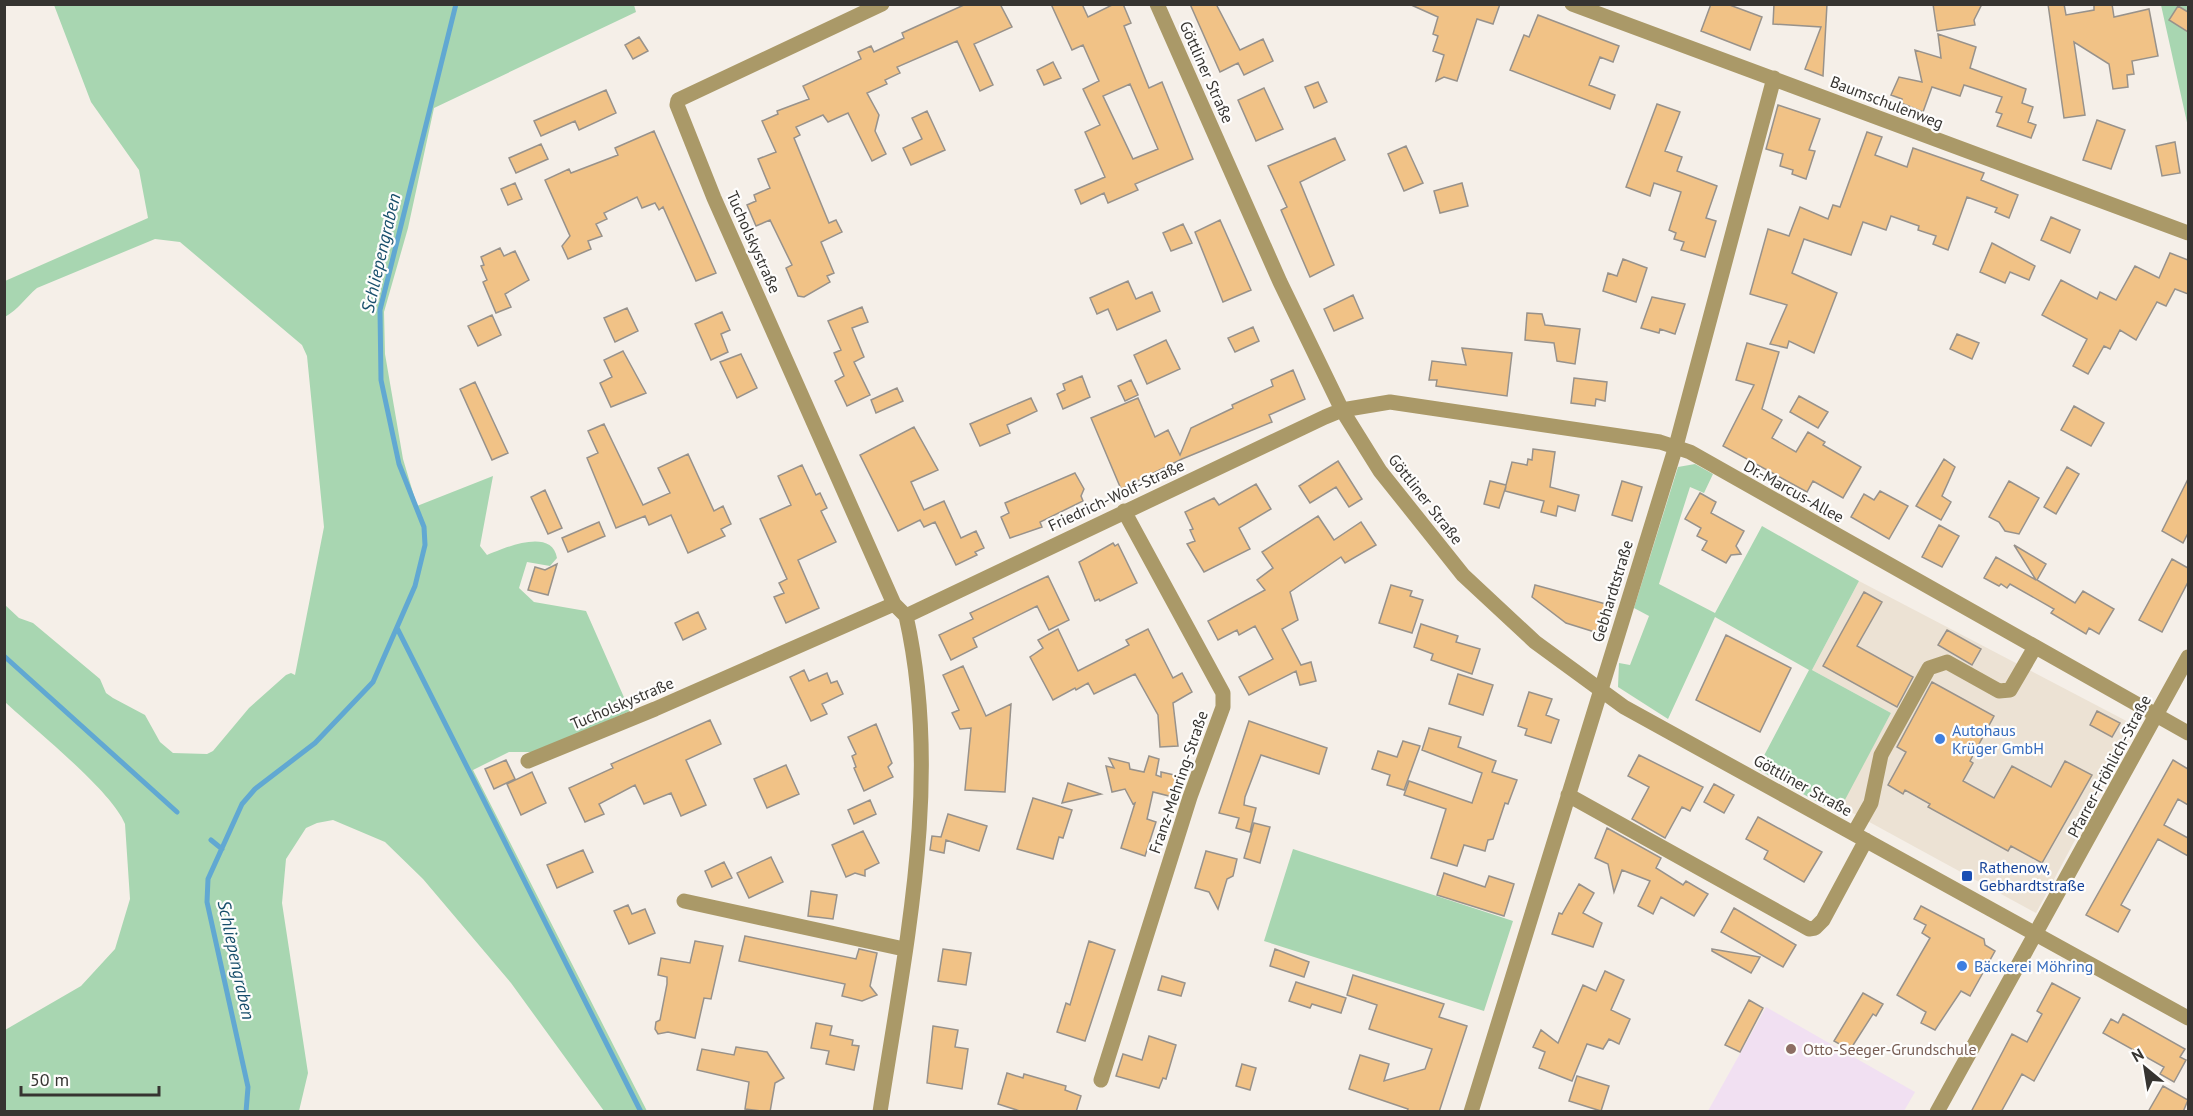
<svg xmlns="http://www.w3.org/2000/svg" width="2193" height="1116" font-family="'PT Sans',sans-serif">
<rect width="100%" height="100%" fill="#f5efe8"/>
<path fill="#ece2d4" d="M1859 581 2136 726 2036 913 1840 806 1891 713 1812 670Z"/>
<path fill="#f1e0f2" d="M1766 1007 1915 1092 1904 1111H1708Z"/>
<path fill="#a8d6b1" d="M54 5H634L636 12 434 108 408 228 384 312 385 354 403 459 417 506 493 476 480 546 487 555C504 548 552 527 557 558L550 566 527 562 519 588 534 602 586 611 630 711 537 752H509L473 770 647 1111H604L511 983 423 879 385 842 333 820 317 823 306 828 286 859 282 903 308 1073 299 1111H5V1030L81 986 115 949 130 899 125 824C112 791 34 729 5 702L4 604 19 618 33 623 100 679 106 693 113 698 145 715 160 742 173 753 207 754 213 751 249 708 286 675 291 673 295 675 324 527 307 356 302 345 180 242 155 239 37 288C25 298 19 309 5 317V281L148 218 139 170 91 102Z
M2161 5H2188V127Z
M1695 464 1713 474 1704 493 1690 487 1659 584 1715 613 1762 526 1859 581 1812 670 1891 713 1838 813 1757 769 1809 670 1715 617 1668 719 1618 687 1619 663 1630 665 1649 616 1634 608 1678 467Z
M1293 849 1513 921 1484 1011 1264 941Z"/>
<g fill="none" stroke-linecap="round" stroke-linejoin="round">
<path stroke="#61a8d2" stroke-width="5" d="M397 628 641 1112
M4 656 177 812
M211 840 222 849
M246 1112 248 1087 207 902 208 879 242 804 255 789 315 743 373 682 415 586 425 545 424 527 399 464 381 380 380 310 456 4"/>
</g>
<path fill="#f1c286" stroke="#98928b" stroke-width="1.5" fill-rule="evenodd" d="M966 4H1000L1012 27 974 44 993 85 980 91 957 41 897 67 900 73 885 80 887 84 867 93 879 115 875 131 886 154 872 161 848 113 828 122 823 115 796 127 800 135 794 138 829 223 836 220 842 232 821 242 834 273 827 276 830 282 804 297 798 296 786 268 792 265 770 220 756 226 747 205 756 201 754 195 770 188 758 159 776 152 762 121 778 114 777 111 809 99 803 86 861 59 858 52 871 46 874 52 904 38 902 33Z
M1051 4H1082L1088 17 1114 4H1123L1131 23 1124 26 1149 88 1162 82 1193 159 1135 184 1138 190 1108 203 1104 193 1081 204 1075 190 1105 177 1085 132 1100 125 1083 89 1099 81 1083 45 1072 50ZM1130 84 1158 149 1133 159 1103 96Z
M1190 4H1216L1240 50 1263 39 1273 61 1244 75 1238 63 1220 72Z
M1409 4H1500L1493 24 1477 19 1457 81 1444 77 1436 81 1444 55 1433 51 1438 36 1433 34 1438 17Z
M1711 4H1727L1762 17 1750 50 1701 31Z
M1774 4H1827L1823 76 1805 69 1821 27 1773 24Z
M1933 4H1982L1974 20 1975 25 1937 31Z
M2048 4H2064L2066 15 2094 10V4H2112L2114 17 2149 9 2158 56 2132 61 2134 74 2127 75 2128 87 2113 89 2109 64 2074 42 2085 115 2064 118Z
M2178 6 2188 12V32L2169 20Z
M1538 15 1619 46 1613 62 1600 57 1589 85 1615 95 1610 109 1510 70 1524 35 1529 37Z
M1938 34 1976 47 1970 68 2026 89 2022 103 2033 107 2028 122 2036 125 2031 138 1997 126 2002 114 1996 112 2002 97 1964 85 1960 96 1932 87 1923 112 1901 103 1902 99 1891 95 1899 77 1922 82 1915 50 1941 58Z
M639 37 648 51 633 59 625 45Z
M1053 62 1061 78 1044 85 1037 70Z
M1318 82 1327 102 1314 108 1305 87Z
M1264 88 1283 129 1256 141 1238 100Z
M606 90 616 113 579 130 575 121 541 136 534 121Z
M1657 104 1680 112 1665 151 1682 157 1677 171 1717 186 1706 218 1716 221 1705 257 1681 250 1684 242 1674 239 1676 233 1669 230 1681 192 1654 183 1650 196 1626 187Z
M1778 105 1820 119 1809 150 1815 151 1806 179 1792 174 1793 170 1780 166 1783 154 1766 149Z
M927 111 945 150 911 165 903 148 922 139 912 118Z
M2097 120 2125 130 2111 169 2083 160Z
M654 131 716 273 696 281 663 207 659 210 655 203 642 208 637 197 604 213 607 219 596 224 602 236 588 241 591 249 568 259 562 246 570 236 545 180 569 169 571 173 618 155 615 148Z
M1867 132 1882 137 1875 155 1907 167 1913 148 1984 173 1981 180 2018 195 2009 218 1995 212 1997 208 1967 197 1948 250 1933 244 1936 236 1918 230 1919 226 1891 216 1886 230 1863 222 1851 255 1804 239 1792 273 1837 293 1814 353 1789 341 1787 348 1770 344 1787 305 1750 294 1768 229 1789 236 1800 207 1828 219 1833 205 1840 207Z
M1335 138 1345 160 1300 182 1334 265 1310 277 1281 210 1287 207 1268 166Z
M2175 142 2180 173 2162 176 2156 146Z
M541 144 548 159 516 173 509 158Z
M1406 146 1423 183 1404 191 1388 154Z
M515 183 522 199 508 205 501 189Z
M1462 183 1468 206 1440 213 1434 191Z
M2051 217 2080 230 2070 253 2041 240Z
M1220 220 1251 290 1223 302 1195 232Z
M1183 224 1192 243 1171 251 1163 233Z
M1992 243 2035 266 2029 280 2010 272 2005 283 1980 272Z
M500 248 504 256 515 251 529 280 505 294 511 307 496 313 483 282 487 280 481 266 484 265 481 257Z
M2170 253 2188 260V294L2175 289 2166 306 2157 302 2136 340 2120 330 2110 349 2104 346 2088 374 2073 366 2087 339 2042 315 2061 280 2097 299 2100 292 2116 300 2135 266 2159 278Z
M1623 259 1647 268 1636 302 1603 291 1608 273 1617 276Z
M1128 281 1136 299 1152 292 1160 311 1117 330 1108 309 1097 314 1090 298Z
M1353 295 1363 318 1334 331 1324 309Z
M1652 297 1685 304 1675 334 1660 329 1659 333 1641 328Z
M862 307 868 322 852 328 864 357 854 362 870 395 847 406 835 381 844 376 834 353 841 350 828 321Z
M627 308 638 331 615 342 604 318Z
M722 312 730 330 721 334 728 352 711 360 695 324Z
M1527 313 1542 314 1545 325 1580 329 1575 364 1557 361 1554 343 1525 340Z
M492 315 501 335 478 346 468 326Z
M1253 327 1259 341 1235 352 1228 338Z
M1957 334 1979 343 1972 359 1950 349Z
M1166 340 1180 369 1147 384 1134 355Z
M1747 343 1779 352 1762 409 1782 420 1772 438 1796 452 1808 432 1825 442 1823 445 1861 467 1843 498 1813 481 1807 492 1723 446 1754 385 1736 380Z
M1462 348 1512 353 1507 396 1436 386 1437 380H1429L1432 361 1466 365Z
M623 351 646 393 611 407 600 383 612 377 604 360Z
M741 354 757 388 737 398 720 362Z
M1293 370 1305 399 1269 415 1272 422 1182 459 1121 489 1091 418 1138 398 1155 437 1168 430 1180 455 1191 428 1233 408 1232 405 1273 386 1271 380Z
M1082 376 1090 397 1063 409 1057 394 1065 390 1063 384Z
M1574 378 1607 382 1605 401 1596 399 1595 406 1571 403Z
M1131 380 1138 395 1125 401 1118 386Z
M475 382 508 453 492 460 460 389Z
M897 388 903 401 876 413 871 400Z
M1799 396 1828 412 1818 428 1790 412Z
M1031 398 1037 411 1007 425 1010 433 980 446 970 424Z
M2074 406 2104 423 2091 446 2061 430Z
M604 424 643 505 670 493 658 468 688 454 714 511 723 506 731 524 721 529 725 536 688 553 671 515 649 525 645 516 616 528 587 458 598 453 588 431Z
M914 427 938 470 911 482 924 510 944 501 961 538 976 531 984 548 975 552 977 555 956 565 935 522 924 527 920 520 898 531 860 455Z
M1533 449 1555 452 1550 487 1579 495 1575 511 1558 506 1556 516 1541 512 1544 501 1505 491 1506 486 1499 508 1484 504 1490 481 1506 485 1512 462 1527 465 1528 459 1532 460Z
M1944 459 1955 467 1942 496 1951 502 1941 520 1916 506Z
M1338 461 1362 499 1349 507 1336 487 1310 503 1299 486Z
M802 465 816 495 820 493 827 508 821 511 836 542 798 560 819 608 786 623 774 597 784 593 779 583 787 579 760 519 791 505 778 476Z
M2067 467 2079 474 2056 514 2044 507Z
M1075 473 1084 489 1081 496 1083 501 1040 522 1042 527 1010 538 1001 517 1009 513 1005 503Z
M2188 479V533L2183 543 2162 531Z
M1622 481 1642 487 1632 521 1612 515Z
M2009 481 2039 498 2019 534 2005 531 1999 522 1989 517Z
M1256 484 1271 509 1239 528 1250 549 1204 572 1187 544 1195 541 1190 530 1193 529 1185 512 1214 498 1219 505Z
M545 490 562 528 548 534 531 497Z
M1880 491 1908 506 1889 539 1851 517 1864 494 1874 500Z
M1700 493 1716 502 1711 513 1744 531 1736 546 1741 554 1731 555 1726 563 1702 550 1707 541 1697 536 1701 528 1685 519Z
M1318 516 1334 540 1361 522 1376 545 1345 563 1341 557 1290 592 1298 620 1282 629 1301 665 1311 662 1316 681 1300 685 1296 671 1249 695 1239 677 1273 659 1255 626 1239 635 1237 630 1218 640 1208 621 1265 590 1257 580 1273 568 1262 552Z
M599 522 605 536 568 552 562 538Z
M1939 525 1959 536 1942 567 1922 557Z
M1113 543 1115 546 1118 544 1137 583 1100 601 1099 599 1095 601 1079 562Z
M2014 545 2046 564 2037 580 2075 603 2083 591 2114 609 2099 634 2089 628 2086 634 2051 613 2054 609 2010 584 2007 588 2001 584 1999 586 1984 578 1996 557 2036 580Z
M2172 559 2188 568V582L2162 632 2139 620Z
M557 564 548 595 528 590 535 567 545 570Z
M1048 576 1069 620 1049 630 1037 606 973 638 977 647 951 660 939 635 973 619 970 613Z
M1391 585 1412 591 1410 596 1423 600 1412 633 1379 623Z
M1535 585 1606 604 1598 633 1566 623 1532 597Z
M1864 592 1882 602 1857 646 1913 677 1897 707 1823 666Z
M698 612 706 629 683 640 675 623Z
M1421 624 1458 636 1456 642 1480 649 1472 674 1431 660 1433 654 1414 647Z
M1058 629 1078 671 1129 645 1126 640 1148 629 1173 678 1182 673 1192 692 1173 703 1178 746 1160 747 1158 715 1135 674 1094 694 1088 683 1076 690 1075 688 1053 700 1030 657 1043 648 1038 640Z
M1947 630 1981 649 1972 665 1938 645Z
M1726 635 1791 668 1760 732 1696 700Z
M963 666 986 716 1011 704 1005 792 965 790 971 728 960 729 952 713 959 710 943 675Z
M804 670 809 681 827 673 831 683 837 681 843 694 822 704 827 714 811 721 790 677Z
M1458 674 1493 685 1483 715 1449 704Z
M1932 682 1994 716 1970 761 1973 763 1963 781 1994 798 2012 766 2051 787 2065 761 2092 775 2042 863 2011 846 2008 851 1928 807 1930 804 1905 790 1903 794 1888 785 1906 752 1897 747Z
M1529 692 1552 699 1546 715 1559 720 1551 743 1525 735 1527 729 1518 726Z
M2097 711 2120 723 2112 737 2090 725Z
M710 720 721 744 686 760 706 805 681 816 671 793 644 804 635 785 599 804 604 814 585 822 569 788 613 768 611 764Z
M1249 721 1327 748 1319 774 1261 755 1245 797 1244 805 1256 808 1250 832 1236 828 1239 818 1219 813Z
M876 724 892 763 888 767 893 777 864 791 854 768 856 767 852 756 856 754 848 737Z
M1429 728 1461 737 1458 747 1496 761 1492 772 1517 780 1508 804 1505 803 1493 839 1488 840 1485 851 1464 845 1457 866 1431 858 1446 809 1404 795 1409 781 1472 803 1482 773 1422 750Z
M1403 741 1420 746 1404 790 1387 785 1390 775 1372 769 1378 751 1397 757Z
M1639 755 1703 787 1690 811 1682 807 1665 838 1632 819 1649 787 1628 776Z
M1149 756 1159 759 1156 775 1161 777V772L1179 776 1173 797 1153 792 1147 819 1156 822 1145 856 1121 848 1135 803 1133 804 1125 789 1112 792 1106 766 1114 768 1109 758 1129 763 1130 769 1144 772Z
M506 760 515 779 494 789 485 769Z
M2173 760 2188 769V805L2178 799 2164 825 2188 838V856L2158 839 2121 905 2130 910 2118 932 2086 915Z
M786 765 799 794 767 808 754 779Z
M532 772 546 803 521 815 507 784Z
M1068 783 1101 794 1062 803Z
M1714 784 1734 795 1724 813 1704 802Z
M1033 798 1072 810 1063 838 1059 837 1053 859 1017 849Z
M870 800 876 814 854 824 848 810Z
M948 814 987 826 979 851 946 840 944 853 930 850 932 836 941 837Z
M1758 817 1822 852 1804 882 1764 859 1768 851 1746 839Z
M1254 823 1270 827 1260 863 1244 858Z
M1607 828 1661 858 1656 868 1683 885 1686 881 1708 894 1694 916 1661 897 1653 914 1638 906 1650 881 1622 870 1614 892 1608 864 1595 858Z
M863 831 879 863 865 870V876L855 873 846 877 832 845Z
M583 850 593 872 557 888 547 865Z
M1206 851 1237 859 1233 876 1227 879 1218 909 1209 892 1195 888Z
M771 857 783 882 749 898 737 873Z
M724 862 732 878 712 887 705 871Z
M1444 873 1485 887 1489 876 1514 884 1504 916 1437 895Z
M1579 884 1594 893 1583 913 1602 923 1593 947 1552 934 1559 913 1562 914Z
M811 891 837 895 833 919 808 916Z
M628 905 632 914 645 909 655 933 629 944 614 911Z
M1921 906 1984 939 1985 945 1995 951 1970 996 1961 991 1935 1030 1921 1023 1926 1012 1897 995 1930 938 1922 933 1926 925 1914 919Z
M1734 908 1796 945 1783 967 1721 932Z
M745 936 856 959 859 949 877 953 870 986 877 995 862 1001 842 996 845 984 739 961Z
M695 941 723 946 711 999 704 998 695 1038 668 1032 658 1034 655 1029 656 1022 660 1020 667 984V977L658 975 661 958 690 963Z
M1089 941 1115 950 1085 1041 1057 1032 1066 1003 1070 1005Z
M943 949 971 953 966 985 938 981Z
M1275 949 1309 962 1304 977 1270 966Z
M1712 949 1760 957 1751 973 1712 951Z
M1605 971 1624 980 1611 1010 1630 1019 1619 1044 1609 1039 1603 1049 1587 1044 1572 1081 1539 1068 1545 1052 1533 1047 1541 1030 1558 1043 1583 985 1596 991Z
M1353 975 1444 1004 1439 1017 1467 1026 1439 1112H1407L1408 1109 1349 1089 1360 1055 1389 1064 1384 1081 1425 1069 1432 1049 1369 1029 1377 1005 1347 995Z
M1162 976 1185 983 1181 996 1158 990Z
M1296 982 1346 998 1341 1013 1312 1004 1310 1008 1289 1001Z
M2052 983 2080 998 2034 1081 2022 1074 2001 1112H1971L2012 1034 2027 1042 2042 1014 2037 1011Z
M1863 993 1883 1004 1876 1016 1873 1014 1850 1050 1834 1041Z
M1749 1000 1763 1008 1740 1052 1725 1045Z
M2123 1014 2185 1049 2180 1057 2186 1060 2174 1082 2160 1074 2164 1067 2103 1033 2111 1019 2118 1023Z
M816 1023 832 1026 830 1035 853 1040 852 1045 859 1046 854 1070 826 1064 829 1051 811 1048Z
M933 1026 958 1030 955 1047 968 1049 962 1089 927 1083Z
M1149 1036 1176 1045 1166 1079 1163 1078 1159 1088 1116 1076 1123 1054 1142 1060Z
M736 1047 767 1052 784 1078 775 1083 770 1112 745 1109 749 1082 697 1070 702 1049 734 1055Z
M1242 1064 1256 1068 1250 1090 1236 1086Z
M1007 1073 1023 1078 1024 1074 1066 1086 1065 1090 1081 1096 1076 1112H1023L998 1104Z
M1577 1076 1609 1086 1601 1111 1569 1101Z
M2163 1086 2188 1100 2183 1112H2148Z"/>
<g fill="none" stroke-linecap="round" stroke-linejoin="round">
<path stroke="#aa9968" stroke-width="15" d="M882 4 678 100 677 105 714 198 894 604
M1157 4 1280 282 1342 410 1380 471 1463 575 1535 642 1624 707 2188 1018
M1572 4 2188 233
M906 616 1325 417 1342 410 1390 402 1660 442 1690 452 2188 733
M528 761 655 709 894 604 906 616C943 780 905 948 880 1112
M1568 795 1809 929 1815 928 1823 920 1866 840
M1854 833 1871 803 1881 755 1929 668 1947 662 1999 691 2010 690 2035 647
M684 901 904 949
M1101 1080 1190 797 1223 707V693L1124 511
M1471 1112 1676 446 1774 78
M1937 1112 2188 657"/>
</g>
<g fill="#3f7fe0" stroke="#fefdfc" stroke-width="2">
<circle cx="1940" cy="739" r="6"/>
<circle cx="1962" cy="966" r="6"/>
</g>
<rect fill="#1a4fb4" stroke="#fefdfc" stroke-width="2" x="1961" y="870" width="12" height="12" rx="3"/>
<circle fill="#8d6e63" stroke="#fefdfc" stroke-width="2" cx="1791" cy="1049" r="6"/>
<g text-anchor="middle" stroke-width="4.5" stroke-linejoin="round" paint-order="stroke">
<g font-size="16" fill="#363431" stroke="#fefdfc">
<text transform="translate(1207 72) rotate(66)" y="6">Göttliner Straße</text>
<text transform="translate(1887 102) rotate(21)" y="6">Baumschulenweg</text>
<text transform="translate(754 242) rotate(66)" y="6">Tucholskystraße</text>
<text transform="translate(1794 491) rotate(29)" y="6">Dr.-Marcus-Allee</text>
<text transform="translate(1116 495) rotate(-25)" y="6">Friedrich-Wolf-Straße</text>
<text transform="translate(1426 499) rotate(52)" y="6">Göttliner Straße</text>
<text transform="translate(1612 591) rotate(-73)" y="6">Gebhardtstraße</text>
<text transform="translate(622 703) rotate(-23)" y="6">Tucholskystraße</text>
<text transform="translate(2109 766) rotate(-62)" y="6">Pfarrer-Fröhlich-Straße</text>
<text transform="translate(1178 782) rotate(-71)" y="6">Franz-Mehring-Straße</text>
<text transform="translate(1803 785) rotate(29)" y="6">Göttliner Straße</text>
</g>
<g font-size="16" fill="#366cbe" stroke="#fefdfc" text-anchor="start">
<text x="1952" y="736">Autohaus<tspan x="1952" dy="18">Krüger GmbH</tspan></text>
<text x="1974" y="972">Bäckerei Möhring</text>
</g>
<g font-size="16" fill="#164399" stroke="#fefdfc" text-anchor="start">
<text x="1979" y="873">Rathenow,<tspan x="1979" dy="18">Gebhardtstraße</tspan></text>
</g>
<g font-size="16" fill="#785e54" stroke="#fefdfc" text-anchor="start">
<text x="1803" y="1055">Otto-Seeger-Grundschule</text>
</g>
<g font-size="18" font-style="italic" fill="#174e6b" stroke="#fefdfc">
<text transform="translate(381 253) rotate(-77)" y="6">Schliepengraben</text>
<text transform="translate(236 960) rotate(78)" y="6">Schliepengraben</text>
</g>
</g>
<rect width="2193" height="1116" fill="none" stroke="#363431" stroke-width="12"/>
<g transform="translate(2145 1068) rotate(330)" stroke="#fefdfc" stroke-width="4.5" paint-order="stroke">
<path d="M0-4.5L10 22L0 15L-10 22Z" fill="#363431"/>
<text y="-9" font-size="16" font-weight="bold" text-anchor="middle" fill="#363431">N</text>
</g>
<path d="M21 1086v9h138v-9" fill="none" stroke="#363431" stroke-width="3"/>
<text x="30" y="1086" font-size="18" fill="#363431" stroke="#fefdfc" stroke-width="4.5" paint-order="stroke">50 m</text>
</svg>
